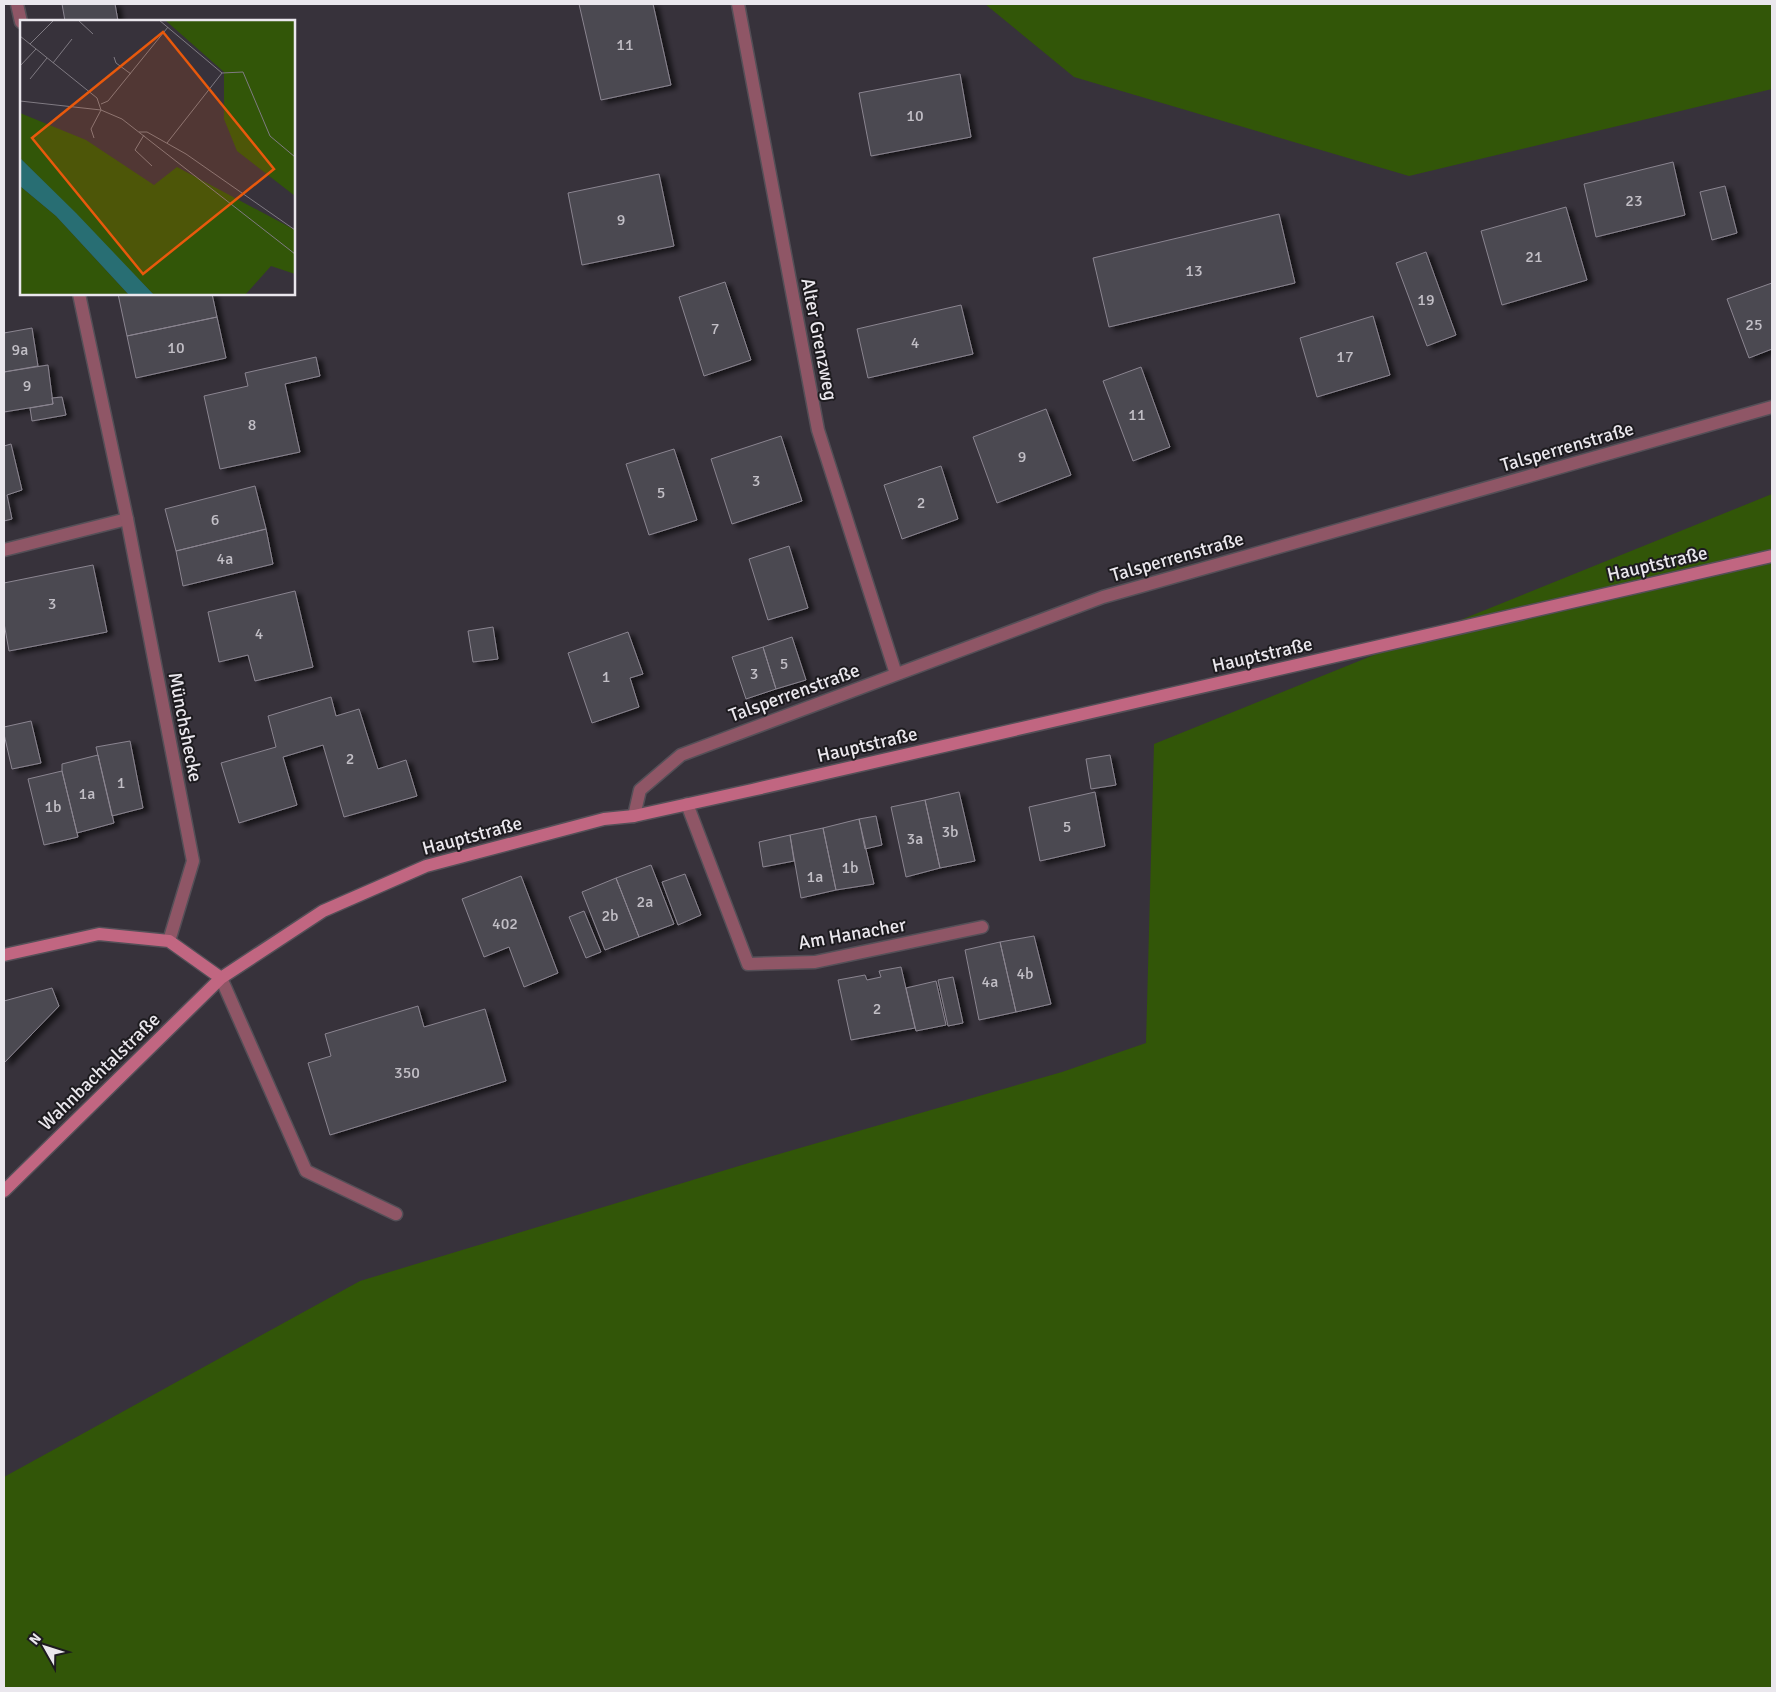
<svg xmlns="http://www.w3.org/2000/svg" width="1776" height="1692" font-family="Signika,sans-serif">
<defs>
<filter id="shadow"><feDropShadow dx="5.5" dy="3" stdDeviation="2.5" flood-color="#0009"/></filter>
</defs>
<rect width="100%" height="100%" fill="#37323b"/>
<path fill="#325608" d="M985 4H1772V89L1409 176 1074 77Z
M1772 494V1688H4V1477L360 1281 752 1162 1062 1072 1146 1043 1154 744Z"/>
<path fill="#4c4851" stroke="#8a8590" filter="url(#shadow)" d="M62 4H115L118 21H65Z
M579 4H653L671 85 601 100Z
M960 74 971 137 871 156 859 93Z
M1673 162 1685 215 1596 237 1584 184Z
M659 174 674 246 582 265 568 193Z
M1725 186 1737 233 1712 240 1700 192Z
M1566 207 1587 280 1502 305 1481 231Z
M1279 214 1295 283 1109 327 1093 258Z
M1426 252 1456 335 1427 346 1396 263Z
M725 282 751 360 704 376 679 297Z
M1772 283V349L1749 358 1727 299Z
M118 294H212L217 317 127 336Z
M961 305 973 354 868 378 857 329Z
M1373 316 1390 375 1317 397 1300 338Z
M217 317 226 358 136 378 127 336Z
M32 328 38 366 4 372V333Z
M316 357 320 376 285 384 300 452 220 469 204 396 248 386 245 373Z
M48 365 53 404 4 412V372Z
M1141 367 1170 447 1133 461 1103 381Z
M62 397 66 415 32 421 30 408 53 404 52 398Z
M1046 409 1071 475 997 503 973 437Z
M781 436 802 501 732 524 711 459Z
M11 444 22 490 7 495 12 519 4 521V446Z
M674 449 697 520 649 535 626 464Z
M941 466 958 519 902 539 884 485Z
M255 486 266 529 176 551 165 509Z
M266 529 273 564 183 586 176 551Z
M789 546 808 608 768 620 749 559Z
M93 565 107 632 9 651 4 623V583Z
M295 591 313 667 255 681 248 655 219 662 208 612Z
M493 627 498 659 473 662 468 631Z
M628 632 643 674 630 678 639 707 592 723 568 653Z
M792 637 806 680 776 689 763 647Z
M763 647 776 689 746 699 732 657Z
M331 697 336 716 359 709 378 769 406 760 417 796 344 817 323 745 283 757 297 805 239 823 221 763 276 747 268 716Z
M31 721 41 763 12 769 4 734V727Z
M130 741 143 808 112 816 96 747Z
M98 755 114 823 77 833 62 771V764Z
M1110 755 1116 785 1091 789 1086 759Z
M62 771 78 837 44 845 28 779Z
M959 792 975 861 940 868 925 800Z
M1095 792 1105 846 1040 861 1029 807Z
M925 800 940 868 906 877 891 807Z
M876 816 882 845 865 849 859 819Z
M859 819 874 884 836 890 823 828Z
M823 828 836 890 801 898 790 835Z
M790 835 794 861 763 867 759 842Z
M651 865 674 924 639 937 616 878Z
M685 874 701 915 678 925 662 882Z
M521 876 558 973 524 987 509 947 484 957 462 899Z
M616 878 639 937 605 950 582 892Z
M584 911 601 952 586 958 569 917Z
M1034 936 1051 1004 1016 1012 1000 942Z
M1000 942 1016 1012 979 1020 965 950Z
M901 967 915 1028 851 1040 838 980 865 975 867 980 881 977 879 971Z
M953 977 963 1023 948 1026 938 980Z
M936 981 946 1025 916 1031 906 988Z
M52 988 59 1006 4 1063V1001Z
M418 1006 424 1027 485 1009 506 1081 330 1135 308 1063 331 1056 325 1034Z"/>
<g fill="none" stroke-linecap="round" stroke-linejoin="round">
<g stroke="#544f57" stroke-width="15">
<path id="lane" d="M4 550 127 519
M687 804 748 964 815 962 982 927
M221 978 306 1171 396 1214"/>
</g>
<g stroke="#544f57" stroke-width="15">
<path id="street" d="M17 4 21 22
M738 4 818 430 896 674
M79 294 127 519 193 861 169 941
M634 816 640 790 681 755 1103 597 1772 407"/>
</g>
<g stroke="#544f57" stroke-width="15">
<path id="secondary" d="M4 955 99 934 169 941 221 978
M4 1191 221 978 323 911 426 866 604 819 634 816 752 790 1772 556"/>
</g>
<use href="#lane" stroke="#8f5666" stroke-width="12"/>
<use href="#street" stroke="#8f5666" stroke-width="12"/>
<use href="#secondary" stroke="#c16681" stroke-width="12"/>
</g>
<g text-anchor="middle" stroke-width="4" stroke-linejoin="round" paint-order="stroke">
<g font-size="16" fill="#c2bfc6">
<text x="625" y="50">11</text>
<text x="915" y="121">10</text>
<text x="1634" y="206">23</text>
<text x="621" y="225">9</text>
<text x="1534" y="262">21</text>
<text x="1194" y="276">13</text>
<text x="1426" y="305">19</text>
<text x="1754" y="330">25</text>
<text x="715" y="334">7</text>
<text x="915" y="348">4</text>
<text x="176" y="353">10</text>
<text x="20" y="355">9a</text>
<text x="1345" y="362">17</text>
<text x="27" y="391">9</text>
<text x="1137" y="420">11</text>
<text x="252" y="430">8</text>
<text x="1022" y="462">9</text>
<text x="756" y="486">3</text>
<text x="661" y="498">5</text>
<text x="921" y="508">2</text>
<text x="215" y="525">6</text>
<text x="225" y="564">4a</text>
<text x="52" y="609">3</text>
<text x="259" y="639">4</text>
<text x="784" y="669">5</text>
<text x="754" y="679">3</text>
<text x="606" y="682">1</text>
<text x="350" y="764">2</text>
<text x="121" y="788">1</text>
<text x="87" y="799">1a</text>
<text x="53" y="812">1b</text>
<text x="1067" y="832">5</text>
<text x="950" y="837">3b</text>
<text x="915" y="844">3a</text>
<text x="850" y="873">1b</text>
<text x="815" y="882">1a</text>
<text x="645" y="907">2a</text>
<text x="610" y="921">2b</text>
<text x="505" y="929">402</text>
<text x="1025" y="979">4b</text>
<text x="990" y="987">4a</text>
<text x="877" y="1014">2</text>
<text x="407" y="1078">350</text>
</g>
<g font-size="19" fill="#eae7ed" stroke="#1d1b1f">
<text transform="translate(820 339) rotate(79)" y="7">Alter Grenzweg</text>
<text transform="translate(1567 446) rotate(-16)" y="7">Talsperrenstraße</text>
<text transform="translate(1177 556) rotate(-16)" y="7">Talsperrenstraße</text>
<text transform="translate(1657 563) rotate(-13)" y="7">Hauptstraße</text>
<text transform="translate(1262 654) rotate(-13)" y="7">Hauptstraße</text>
<text transform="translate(794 692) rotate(-20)" y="7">Talsperrenstraße</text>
<text transform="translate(186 727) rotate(79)" y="7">Münchshecke</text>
<text transform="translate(867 744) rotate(-13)" y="7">Hauptstraße</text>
<text transform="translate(472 835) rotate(-15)" y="7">Hauptstraße</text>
<text transform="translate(852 933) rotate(-10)" y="7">Am Hanacher</text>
<text transform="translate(99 1071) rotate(-44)" y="7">Wahnbachtalstraße</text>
</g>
</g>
<g transform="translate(20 20)">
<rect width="275" height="275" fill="#37323b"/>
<path d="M145 0H275V176L217 131 204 99V52ZM0 93 66 120 134 165 157 147 275 210V254L251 246 225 275H134L0 138ZM0 166 36 196 109 275H0Z" fill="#325608"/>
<path d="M0 138 56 193 134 275H109L36 196 0 166Z" fill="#286e73"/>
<path fill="none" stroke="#7f7a82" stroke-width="1" d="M58 0 73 14M139 0 202 53M0 16 77 78 81 90 71 109 74 118M10 24 34 0M94 37 96 43 111 54M33 43 52 19M0 46 16 29M202 53 223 52 250 116 275 137M10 59 27 38M0 81 81 90 102 99 275 234M81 84 88 81 148 7M119 112H127L166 134 275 210M124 115 115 130 132 146M147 123 202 53"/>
<path fill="#e8590c" fill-opacity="0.15" stroke="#e8590c" stroke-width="2.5" d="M143 12 254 149 123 254 12 118Z"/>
<rect width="275" height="275" fill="none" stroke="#eae7ed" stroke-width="2.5"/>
</g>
<rect width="1776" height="1692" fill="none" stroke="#eae7ed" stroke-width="10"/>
<g transform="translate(45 1647) rotate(309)" stroke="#1d1b1f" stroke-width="4" paint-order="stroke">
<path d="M0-4L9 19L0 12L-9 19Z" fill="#eae7ed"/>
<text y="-8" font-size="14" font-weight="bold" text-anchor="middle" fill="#eae7ed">N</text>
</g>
</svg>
